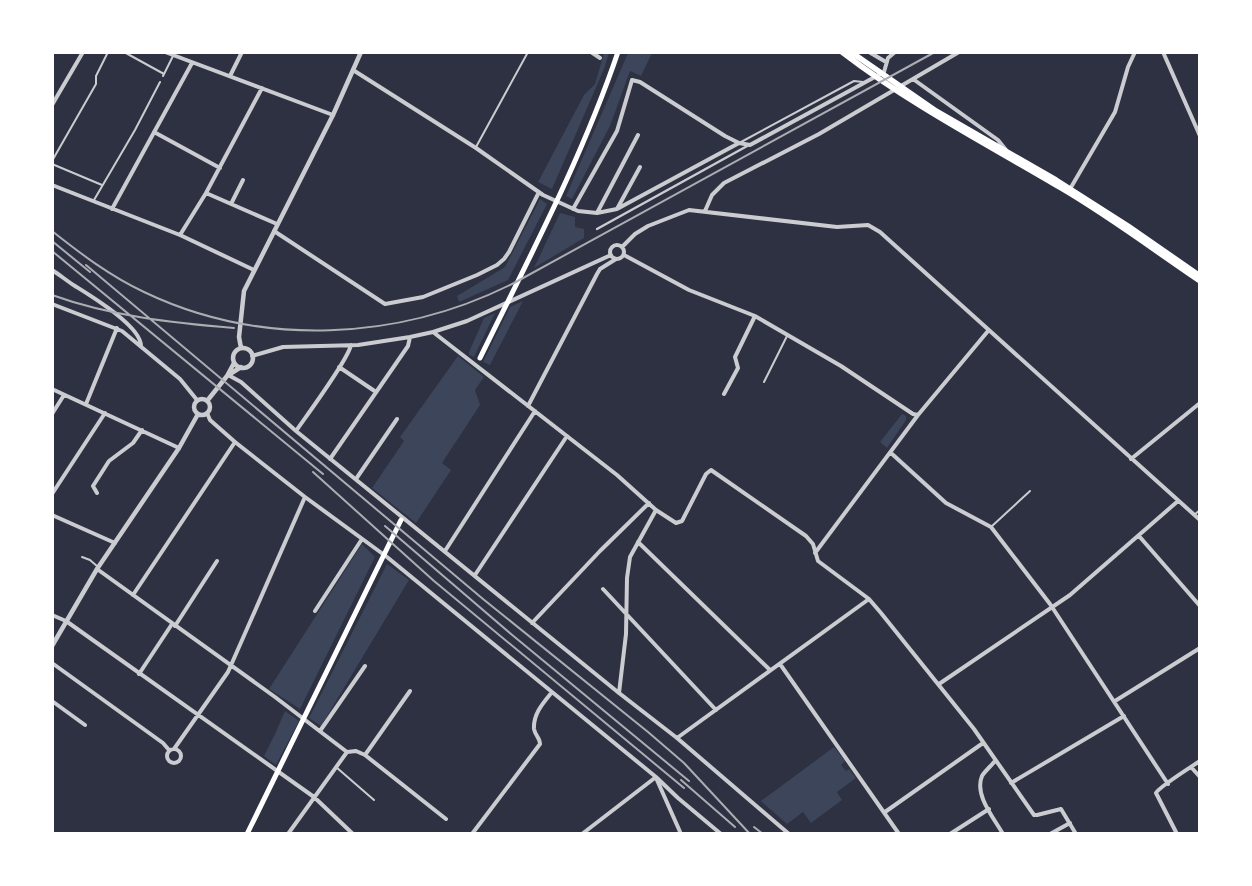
<svg xmlns="http://www.w3.org/2000/svg" width="1252" height="886" font-family="'Fira Sans Condensed',sans-serif">
<rect width="100%" height="100%" fill="#2d3142"/>
<path fill="#3c4559" d="M604 53H609L604 69 552 189 538 182 584 95 595 84Z
M628 53H652L641 76 630 71 610 126 572 199 566 196Z
M540 199 547 204 508 280 459 302 457 296 505 267Z
M560 213 575 217V227L584 229V238L534 268Z
M523 301 490 365 483 362 510 307Z
M495 313 474 357 469 355V352L484 318Z
M458 356 484 377 475 390 480 405 442 463 451 470 416 523 372 488 404 441 400 437Z
M902 414 906 416V420L887 448 880 442Z
M362 544 375 557 300 709 269 689Z
M387 564 409 580 321 726 309 718Z
M285 711 299 721 276 765 264 756 275 734Z
M834 747 845 761 841 765 846 771 849 769 856 778 837 792 842 800 811 823 803 812 787 824 761 801Z"/>
<g fill="none" stroke-linecap="round" stroke-linejoin="round">
<path stroke="#caccd0" stroke-width="2" d="M124 52 164 74
M163 76 173 56
M741 142 854 81 863 82
M476 147 528 52
M52 161 96 84V76L108 52
M52 164 102 185
M94 200 135 130 160 82
M764 382 787 336
M1194 515 1200 510
M991 527 1030 491
M82 557 90 560 98 567
M336 767 374 800"/>
<path stroke="#caccd0" stroke-width="2.5" d="M597 229 749 145"/>
<path stroke="#caccd0" stroke-width="4" d="M165 52 333 115
M591 52 600 58
M869 52 886 62
M1163 52 1200 136
M353 70 476 148 543 195 578 211 597 213 617 209 739 143
M230 76 242 52
M913 79 998 140 1006 150
M52 105 83 52
M154 132 220 168
M52 185 180 235 254 270
M1070 189 1115 112 1128 67 1135 52
M206 193 277 224
M231 204 243 180
M112 209 192 63
M573 209 617 131 632 80 640 82 725 136 739 143 750 145 884 72 888 58 895 52
M617 209 640 167
M705 211 712 195 724 183 819 134 959 52
M597 213 638 135
M274 231 385 304 423 297 477 275 497 265 504 259 509 252 539 192
M180 235 206 193 262 88
M610 252a7 7 0 1 1 14 0a7 7 0 1 1-14 0Z
M622 247 635 234 648 226 689 210 837 227 868 225 880 232 1200 520
M624 255 689 290 755 316 841 366 913 414 918 415
M52 270C60 275 67 281 75 286 91 296 141 326 141 346
M52 304 122 331 180 379 197 400
M433 332 617 475 656 510 676 523 682 521 706 474 711 470 806 536 813 544 818 561 869 599 881 613 974 729 1034 815H1037L1061 809 1076 834
M252 356 283 347 358 345 410 337 433 332 467 321 611 255
M339 367 376 392
M230 376 241 382 296 431 619 693 677 738 789 834
M52 389 179 448
M724 394 738 368 735 357 755 316
M86 404 117 328
M528 406 597 274 600 269 616 259
M207 413 210 420 235 442 305 497 387 557 656 777 678 798 721 834
M52 414 64 395
M296 431C307 415 348 360 351 345
M891 453 946 503 991 527 1050 604 1168 784
M330 459 408 346 410 337
M1131 459 1200 403
M356 479 397 419
M97 493 93 486 109 461 133 443 142 430
M52 494 105 413
M52 515 115 543
M1139 536 1200 606
M638 542 770 670
M445 551 535 411
M815 553 918 415 988 331
M97 569 275 697 347 752
M475 575 567 436
M603 589 716 710
M133 595 235 442
M315 611 362 539
M52 615 66 621 314 797 353 834
M532 623 600 551 649 503
M175 626 217 561
M52 663 163 743 169 750
M780 664 899 834
M139 674 172 624
M939 684 1070 595 1178 501
M619 693 626 634 627 578 630 557 656 510
M52 701 85 725
M1115 701 1200 648
M320 731 365 666
M677 738 869 599
M167 756a7 7 0 1 1 14 0a7 7 0 1 1-14 0Z
M174 749 228 672 305 497
M347 752 356 751 365 755 446 819
M365 755 410 691
M995 761C991 766 985 771 982 776 974 795 994 818 1003 834
M1191 767 1200 777
M657 780 681 834
M1011 783 1124 716
M885 812 983 743
M288 834 347 752
M472 834 540 744C540 738 535 735 534 729 533 714 543 703 552 692
M582 834 656 777
M950 834 989 809
M1050 834 1070 823
M1177 834 1156 793C1159 787 1191 767 1200 761"/>
<path stroke="#caccd0" stroke-width="4.5" d="M241 348 239 337 244 291 333 115 361 52
M233 358a10 10 0 1 1 20 0a10 10 0 1 1-20 0Z
M227 376 234 363
M194 407a8 8 0 1 1 16 0a8 8 0 1 1-16 0Z
M207 401 227 376 241 367
M52 646 97 569 179 448 198 414"/>
<path stroke="#fff" stroke-width="5" d="M480 358C529 258 582 158 618 52
M247 834 401 520"/>
<path stroke="#fff" stroke-width="5.5" d="M842 52C911 105 987 144 1061 188 1109 216 1154 250 1200 281
M851 52 936 111 1056 180 1128 226 1200 276"/>
<path stroke="#abadb3" stroke-width="2" d="M52 231C81 254 110 276 144 292 261 348 399 341 514 283L935 52
M52 241 90 272
M52 251 323 474
M86 265 483 599 648 732 684 763 750 834
M52 295C110 316 173 323 234 328
M313 472 434 581 684 788
M385 526 511 634 689 781
M681 780 735 827
M754 827 763 834"/>
</g>
<rect width="1252" height="886" fill="none" stroke="#ffffff" stroke-width="108"/>
</svg>
